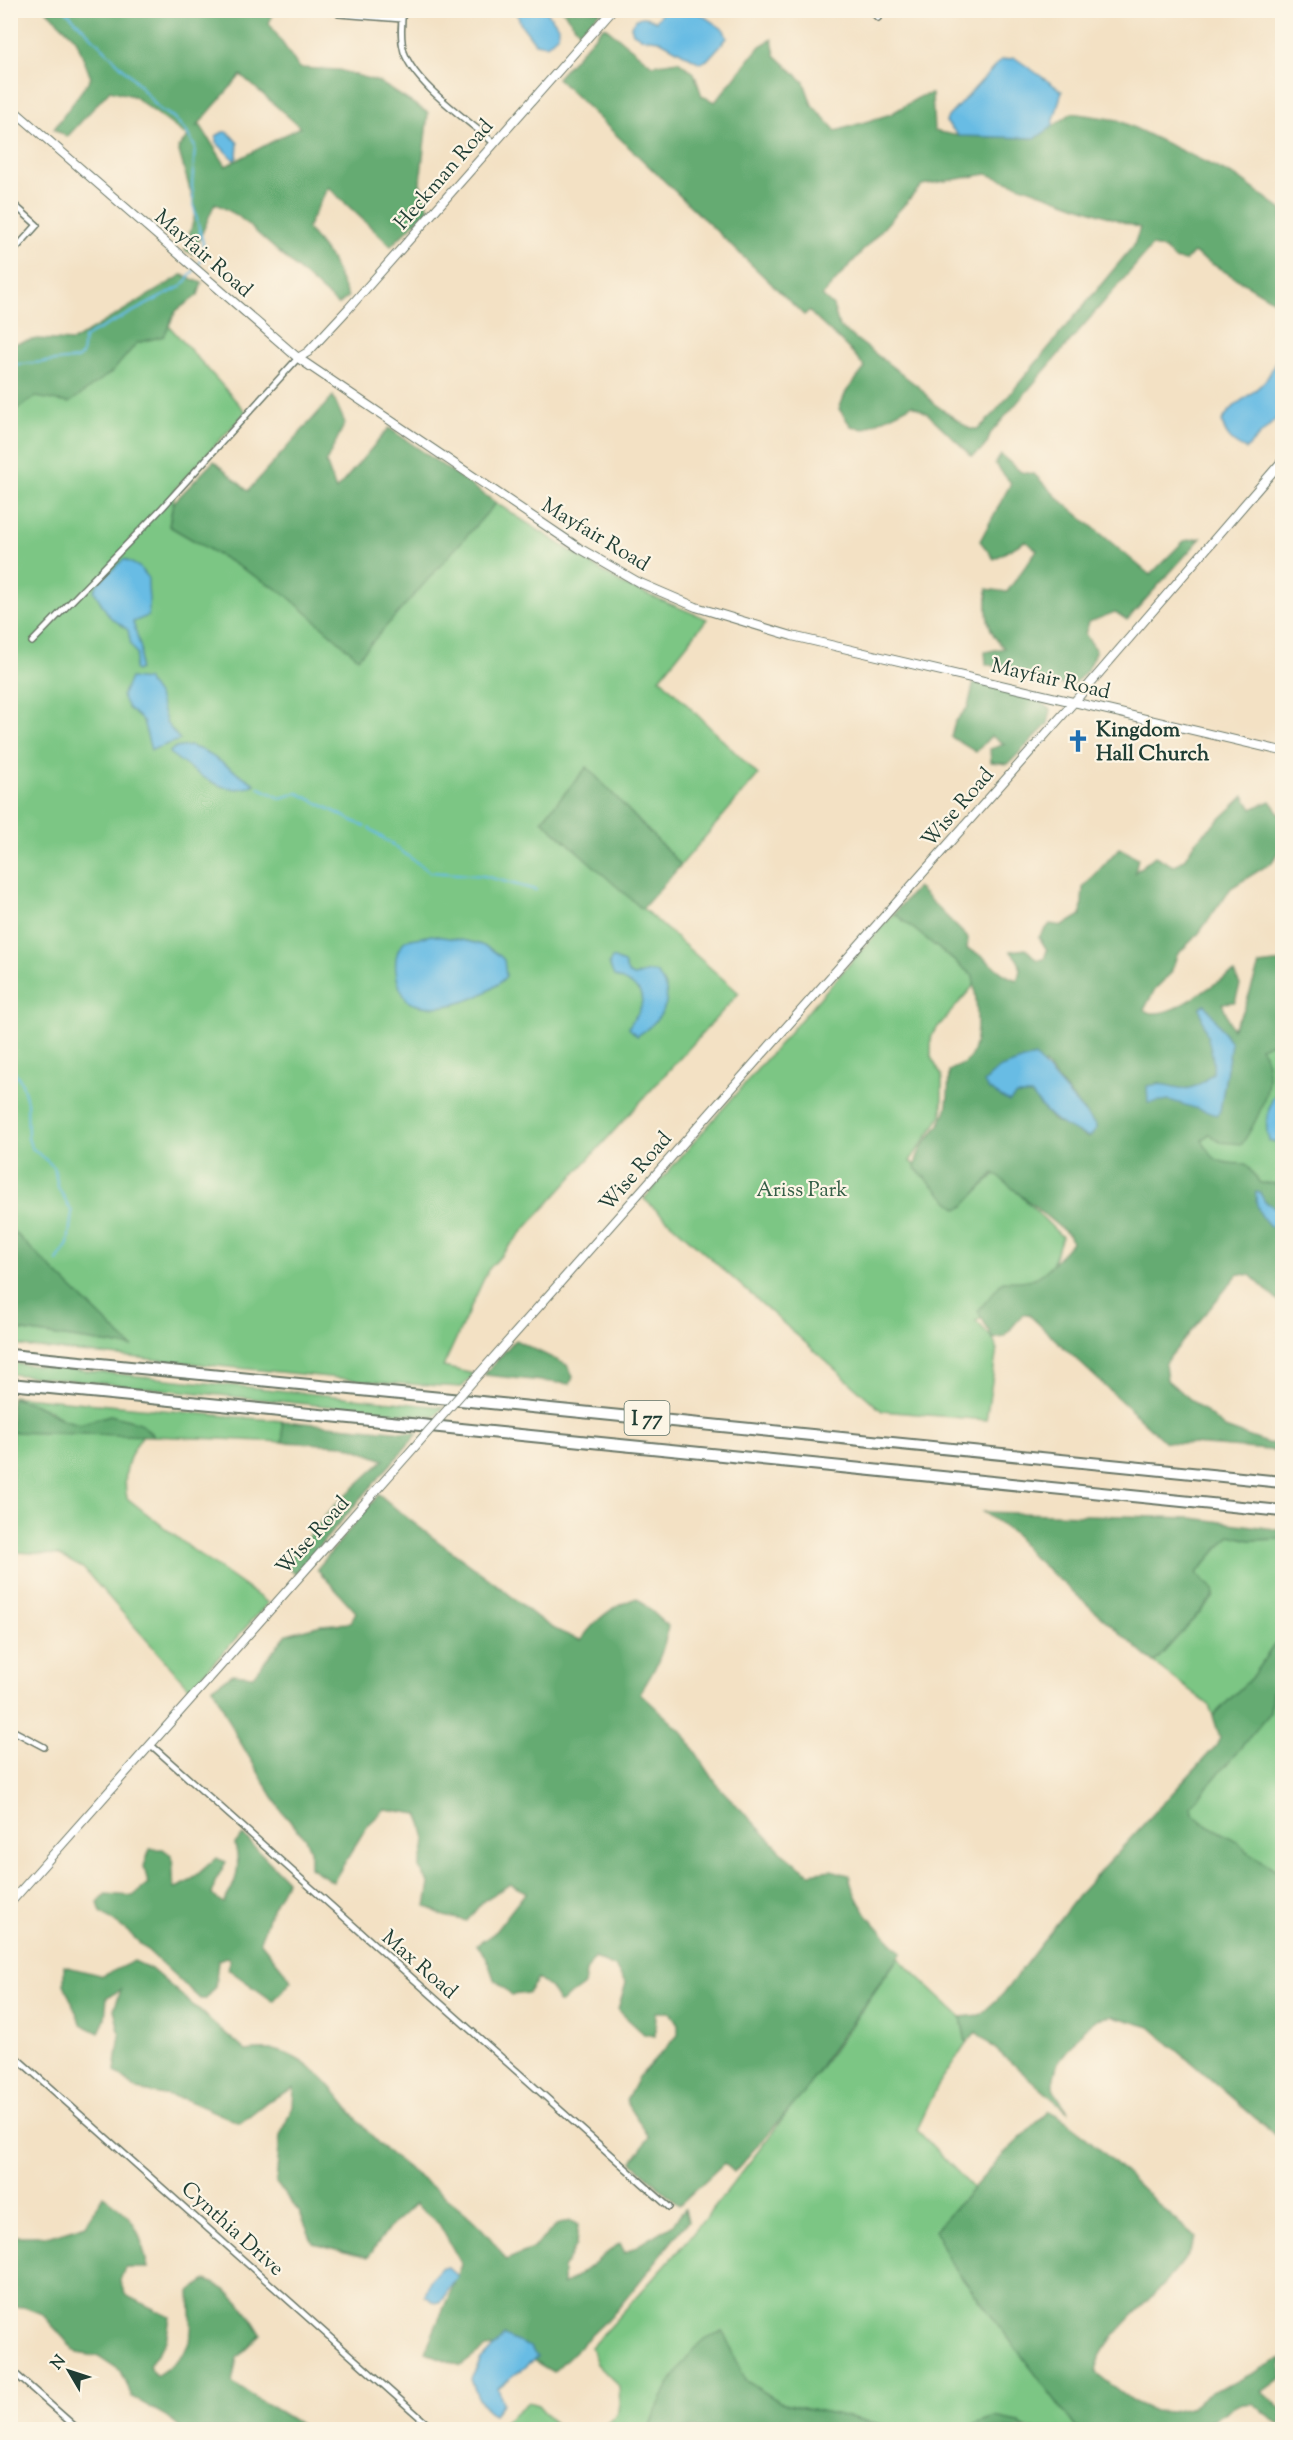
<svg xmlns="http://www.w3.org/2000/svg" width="1293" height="2440" font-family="'Sorts Mill Goudy',serif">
<rect width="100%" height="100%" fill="#fcf5e5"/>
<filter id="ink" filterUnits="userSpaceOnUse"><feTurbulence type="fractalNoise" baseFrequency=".0167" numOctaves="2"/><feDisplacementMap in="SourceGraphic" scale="12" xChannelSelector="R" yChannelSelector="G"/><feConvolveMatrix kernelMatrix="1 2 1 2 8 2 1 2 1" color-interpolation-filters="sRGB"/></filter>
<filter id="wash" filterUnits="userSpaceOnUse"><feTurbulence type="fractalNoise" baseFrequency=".008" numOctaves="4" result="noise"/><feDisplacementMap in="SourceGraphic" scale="24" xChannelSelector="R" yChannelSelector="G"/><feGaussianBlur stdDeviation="1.35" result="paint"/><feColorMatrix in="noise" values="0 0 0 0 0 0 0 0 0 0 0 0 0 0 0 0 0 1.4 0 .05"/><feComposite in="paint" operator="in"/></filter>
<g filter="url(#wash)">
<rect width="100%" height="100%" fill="#f3e1c4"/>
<path fill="#7cc684" stroke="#4e825c" stroke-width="1.5" d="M152 307 246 412 175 489 169 526 284 593 358 657 496 503 622 584 707 619 660 678 758 775 681 865 587 767 542 820 739 993 488 1270 443 1367 474 1374 462 1387 388 1383 11 1345V1329L131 1347 11 1229V400Z
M894 913 973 976 975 984 931 1035V1057L942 1076V1115L910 1161 966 1203 997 1172 1062 1237 1047 1279 976 1321 993 1339 997 1349 986 1420 882 1411 644 1199Z
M1282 1033V1184L1260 1183 1218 1162 1210 1155 1202 1140 1209 1134 1260 1047Z
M11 1363 443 1407 435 1417 11 1374Z
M11 1396 282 1421 283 1442 154 1436 140 1423 110 1415 80 1424 64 1420 49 1410Z
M12 1432 143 1435C129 1453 122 1475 127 1498L193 1550 268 1603 190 1689 83 1568 58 1555 18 1552 11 1547Z
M1230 1535 1250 1540 1282 1539V1634L1251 1678 1213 1716 1209 1705 1154 1663 1214 1597 1213 1589 1196 1574Z
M1282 1669V1874L1247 1851 1237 1841 1203 1823 1192 1813 1191 1806 1270 1713 1272 1693Z
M898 1958 961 2017 966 2043 938 2085 917 2130 973 2188 935 2230 947 2257 1077 2429H1026L1018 2422 961 2429H902L780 2402 746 2381 722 2331 655 2412 649 2429H597C619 2419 621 2409 619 2386L597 2364 591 2347C625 2309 661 2271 694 2232 766 2144 834 2052 898 1958Z
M528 2402 538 2405 555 2424 571 2429H496Z"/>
<path fill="#65ab72" stroke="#427453" stroke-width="1.5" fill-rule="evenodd" d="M47 11H273L269 23 299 68 339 70 379 82 428 113 420 183 429 209 391 246 328 187 307 228 331 259 348 297 338 305 237 215 215 203 193 254 185 250 196 211 178 148 188 137 133 96 110 90 67 137 54 129 91 78 76 39ZM241 75 300 127 226 166 200 125 197 126Z
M563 11H602L579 31Z
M604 26 652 65 678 61 694 73 702 96 715 102 760 46 772 39 775 55 804 82 812 105 836 131 891 114 921 96 932 94 934 131 959 136 1036 138 1072 113 1118 120 1240 179 1282 210V306L1194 253 1185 261 1174 259 1165 249 1152 246 990 434C988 444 981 452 972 456L927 413 912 405 864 429 851 426 839 409 846 392 865 368C850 346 827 331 809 311L804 315 557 78ZM987 174 1140 228 1134 245 991 417 978 429H970L933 403 920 388 839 326 833 306 822 296 922 185Z
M182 275 202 283 198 295 176 311 164 336 137 343 113 371 69 403 36 397 11 413V344L37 339 73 341Z
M333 396 345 423 326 462 336 490 389 428 496 503 358 658 284 593 169 526 173 503 214 461 248 491Z
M1001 455 1021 472 1034 474 1058 498 1150 575 1184 541 1201 538 1127 620 1115 612 1089 622 1085 634 1096 650 1088 669 1073 685 1055 684 986 664 985 652 1004 648C986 631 986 614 987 589L1007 592 1037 550 1025 541 994 559 980 541 1011 483 995 464Z
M974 682 1038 699 1051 710 1048 724 1008 764 991 762 990 749 1005 744 991 736 976 752 951 737 955 722 968 707Z
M587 767 681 865 642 909 542 820Z
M1244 796 1252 809 1270 801 1282 817V849L1271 863 1231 888 1199 933 1177 955 1171 973 1155 989 1144 1010C1166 1025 1212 982 1234 973L1240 985 1235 1002 1222 1003 1232 1029 1244 1010 1259 965 1282 962V1033L1277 1034 1273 1043 1260 1047C1280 1077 1259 1118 1242 1144L1220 1142 1209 1134 1202 1140C1214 1164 1220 1163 1246 1164L1260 1183 1282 1184V1213L1265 1202 1256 1192 1278 1224 1282 1219V1305L1250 1275 1238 1274 1165 1363 1167 1380 1225 1428 1267 1443 1282 1445V1451L1165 1442 1028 1314H1023L1004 1337 993 1339 978 1311 1003 1281C1044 1284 1047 1269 1072 1242L1070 1236 994 1173 963 1207 957 1209 915 1168C917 1147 929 1140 940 1123 950 1108 948 1088 949 1071 954 1068 962 1065 966 1062 983 1048 976 995 973 976L894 913 917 887 968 938 967 949C990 956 994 973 1017 980 1023 967 1020 961 1010 951L1026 949 1037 960 1044 959 1047 950 1039 937 1050 924 1063 926 1081 915 1083 888 1119 848 1138 858 1135 872 1155 856 1173 866C1195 855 1185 851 1198 839 1214 824 1229 811 1244 796ZM1200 1007 1213 1016 1231 1043 1220 1111 1169 1099 1157 1083C1183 1092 1192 1093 1213 1073L1214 1055ZM1044 1063 1096 1126 1087 1137 1053 1120 1032 1095H1016Z
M11 1229 132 1347 11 1329Z
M515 1340 567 1365 573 1377 570 1384 484 1375Z
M11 1398 32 1403 64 1420 80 1424 110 1415 140 1423 154 1436 11 1432Z
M282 1421 418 1433 295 1574 284 1565 334 1506 384 1460 345 1445 283 1442Z
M379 1494C417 1529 460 1556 501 1588 531 1611 543 1628 581 1640 596 1619 612 1606 637 1598L668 1626C664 1653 655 1670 640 1693L683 1733 718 1786 786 1856 809 1873 831 1870 849 1875C856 1910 879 1928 902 1952L825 2059 804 2093 734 2172 724 2163 679 2205 632 2162 649 2137 626 2101 638 2078 678 2035V2024L670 2012H656L655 2036 644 2034 618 2010 626 1983 615 1967 594 1958 586 1972 584 1985 559 2003 550 1988 538 1979 528 1993 512 1995 494 1979 486 1956 477 1945 494 1933 526 1892 510 1884 483 1901 467 1921 444 1916 426 1906 430 1884 419 1868C426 1847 428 1834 418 1814L385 1809 367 1826 333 1882 310 1867V1850L305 1838 282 1812 236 1735 213 1687 233 1674 253 1676 287 1634 321 1625 350 1623 356 1612 317 1569Z
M983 1512 1192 1518 1282 1530V1539L1250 1540 1230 1535 1196 1574 1213 1589 1214 1596 1154 1663 1031 1555 1014 1533Z
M1282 1634V1669L1272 1693 1270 1713 1191 1806 1192 1813 1203 1823 1237 1841 1247 1851 1282 1874V2141L1150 2027 1113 2016 1097 2019 1084 2029 1058 2062 1054 2077V2091L1069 2113 976 2032 966 2043 961 2017 980 2015 1002 1995 1081 1892 1216 1746 1220 1738 1213 1716 1251 1678Z
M243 1835 287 1880 269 1915 260 1941 292 1981 273 2001 228 1969 230 1959 226 1957 218 1960 215 1988 206 1999H200L127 1931 101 1912 98 1903 105 1894 133 1896 148 1884 144 1866 150 1849H163L172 1856 174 1889 190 1881 216 1858 226 1862 215 1882 212 1895 223 1903C237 1883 241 1868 235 1844Z
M134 1961 151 1969 246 2051C270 2048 281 2049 302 2062 336 2084 350 2115 377 2142 418 2182 476 2209 506 2260L532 2249 559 2223 571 2221 578 2225 576 2245 563 2269V2285C584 2274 600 2257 620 2243L625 2253 672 2225 685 2209 688 2221 616 2311 553 2372 507 2345 485 2348 461 2366 425 2352 462 2265 439 2224 415 2204 388 2229 368 2257 313 2243 300 2213 276 2183 280 2136 293 2106 294 2088 268 2101 240 2123 185 2099 138 2090 115 2071 120 2035 114 2009 121 1990 107 1997 105 2018 99 2033 81 2024 64 1984V1966L103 1976Z
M1049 2111C1065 2118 1077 2130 1090 2141 1127 2172 1159 2208 1196 2237 1184 2280 1099 2332 1095 2372L1132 2401 1154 2411 1171 2412 1189 2408 1211 2392 1236 2382 1282 2358V2377L1262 2392 1282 2410V2426L1253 2403 1237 2405 1197 2429H1077L947 2257 935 2230 1005 2153Z
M103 2196C138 2220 138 2228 148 2268H125L120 2280 127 2296 170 2317 166 2341 149 2365 156 2376C197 2350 192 2338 190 2292L206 2280C235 2292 245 2307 261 2334L237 2358 232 2382C256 2400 282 2411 306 2429H181L166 2416 132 2397 121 2371 100 2357 77 2353 42 2314 24 2307 11 2306V2236H50L86 2225Z
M723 2331 746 2381 780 2402 902 2429H649C657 2404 681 2359 702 2341 707 2337 716 2334 723 2331Z
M995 2417 1018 2422 1026 2429H961Z"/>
<path fill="#68bce4" stroke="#447c8c" stroke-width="1.5" d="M517 11H546L559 27 558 35 547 45 535 43 520 23Z
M663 11H696L724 30 727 38 707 60 700 63 659 40 642 38 633 33 631 26C637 14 645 16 656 21Z
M1015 58 1062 91 1052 127 1036 138 959 136 946 122 948 117 1001 60Z
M223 132H228L238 143 237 157 234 160 216 142V136Z
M1282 354V413L1246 449C1232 443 1225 436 1222 421 1236 399 1254 396 1267 378 1274 369 1273 360 1282 354Z
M124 559 139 567 148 577C147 591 151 602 148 616L133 622 141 649 139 669 136 671 134 669 137 654 131 645 128 630 109 616 94 591 98 583Z
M130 678 147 680 158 696 167 724 180 740 151 750 143 721 128 708 122 696Z
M190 746 204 751 255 784C225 801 192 769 169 753L174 748Z
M432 935C458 941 485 939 504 960L506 976C487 999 437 1015 409 1002 395 987 389 953 406 940Z
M612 958 624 963 628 973 633 976C639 976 646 971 652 972 657 972 660 977 662 981 676 1004 656 1024 637 1036L629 1028C631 1021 636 1017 639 1011 650 989 627 983 614 976L609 964Z
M1205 1004 1231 1043 1220 1111 1217 1115 1169 1100 1148 1103 1147 1086C1177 1078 1181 1104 1213 1073 1215 1048 1203 1032 1200 1007Z
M1035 1056 1096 1126V1130L1090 1137C1064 1129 1048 1117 1032 1095H1016L1009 1102 988 1089 984 1082 998 1069Z
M1282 1092V1144L1269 1141C1264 1127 1268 1110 1273 1097Z
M1256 1192 1260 1193 1265 1202 1280 1210 1282 1219 1271 1227C1260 1217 1255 1206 1256 1192Z
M442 2267H448L458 2276 441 2301 436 2303 425 2296 430 2280Z
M504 2336 530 2347 537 2357 498 2388 503 2403 494 2414C481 2409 475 2391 471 2379L481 2360Z"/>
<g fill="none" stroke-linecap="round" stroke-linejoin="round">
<path stroke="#68bce4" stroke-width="2" d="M10 365 77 359 82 355 84 339 90 334 182 286 201 261 203 243 194 208 192 185 195 147 186 131 173 117 160 110 133 78 65 10
M258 787 280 798 298 793 365 827
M369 828 430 872 484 876 536 890
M10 1064 22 1083 27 1102 28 1138 31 1147 54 1167 58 1187 72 1212 68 1244 57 1261"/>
</g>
</g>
<g filter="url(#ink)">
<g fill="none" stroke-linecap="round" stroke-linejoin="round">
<g stroke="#697666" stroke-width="8">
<path id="street" d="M403 10C401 25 400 38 404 52 416 86 467 119 494 143
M870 10 878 18
M339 14 402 19
M10 201 37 225 10 255
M32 642 162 508 298 358
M10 1729 44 1747
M151 1745 669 2207
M10 2052 434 2430
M10 2369 79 2430"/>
</g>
<g stroke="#697666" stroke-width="10">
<path id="secondary" d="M10 107 298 358 579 548 638 582 696 607 792 636 1282 751
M298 358 308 352 348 309 612 10
M479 1374 1075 701 1282 461
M10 1903 418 1443"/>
</g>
<g stroke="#697666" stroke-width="14">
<path id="highway" d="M10 1355 1282 1482
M10 1384 1282 1511"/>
</g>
<use href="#street" stroke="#fff" stroke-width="5"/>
<use href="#secondary" stroke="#fff" stroke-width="8"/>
<use href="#highway" stroke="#fff" stroke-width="10"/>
<g stroke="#697666" stroke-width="10" stroke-linecap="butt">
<path id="secondary-bridge" d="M418 1443 479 1374"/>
</g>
<use href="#secondary-bridge" stroke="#fff" stroke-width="8"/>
</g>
</g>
<defs>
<g id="church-bare" transform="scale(1.8)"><path d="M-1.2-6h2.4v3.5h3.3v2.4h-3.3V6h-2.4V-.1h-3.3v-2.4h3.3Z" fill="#1f6fb2" stroke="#fcf5e5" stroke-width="2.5" paint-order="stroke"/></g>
</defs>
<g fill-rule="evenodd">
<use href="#church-bare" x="1078" y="741"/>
</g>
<g text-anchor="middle" stroke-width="4.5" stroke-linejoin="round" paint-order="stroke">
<rect fill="#fcf5e5" stroke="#617469" stroke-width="1.5" x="624.5" y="1401" width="45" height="34" rx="4.5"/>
<g font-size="20" font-weight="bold" fill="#1f3d34">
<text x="647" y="1425">I 77</text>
</g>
<g font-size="21" fill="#1f3d34" stroke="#fcf5e5">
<text transform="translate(443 174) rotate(-49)" y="7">Heckman Road</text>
<text transform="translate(204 253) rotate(41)" y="7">Mayfair Road</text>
<text transform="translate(596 534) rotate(31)" y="7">Mayfair Road</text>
<text transform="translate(1051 678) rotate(13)" y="7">Mayfair Road</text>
<text transform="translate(957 807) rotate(-49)" y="7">Wise Road</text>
<text transform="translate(635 1171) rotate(-49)" y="7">Wise Road</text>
<text transform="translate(312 1535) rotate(-48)" y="7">Wise Road</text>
<text transform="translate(420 1964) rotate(41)" y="7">Max Road</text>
<text transform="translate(233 2228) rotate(42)" y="7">Cynthia Drive</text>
</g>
<g font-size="21" font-weight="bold" fill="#1f3d34" stroke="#fcf5e5" text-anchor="start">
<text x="1096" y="736">Kingdom<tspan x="1096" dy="24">Hall Church</tspan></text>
</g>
<g font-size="21" fill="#365f48" stroke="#fcf5e5">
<text x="802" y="1196">Ariss Park</text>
</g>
</g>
<rect width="1293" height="2440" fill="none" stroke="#fcf5e5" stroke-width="36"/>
<g transform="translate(69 2371) rotate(309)" stroke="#fcf5e5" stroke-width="4.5" paint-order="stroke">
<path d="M0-4.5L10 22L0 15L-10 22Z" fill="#1f3d34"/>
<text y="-9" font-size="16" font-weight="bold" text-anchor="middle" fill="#1f3d34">N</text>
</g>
</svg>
